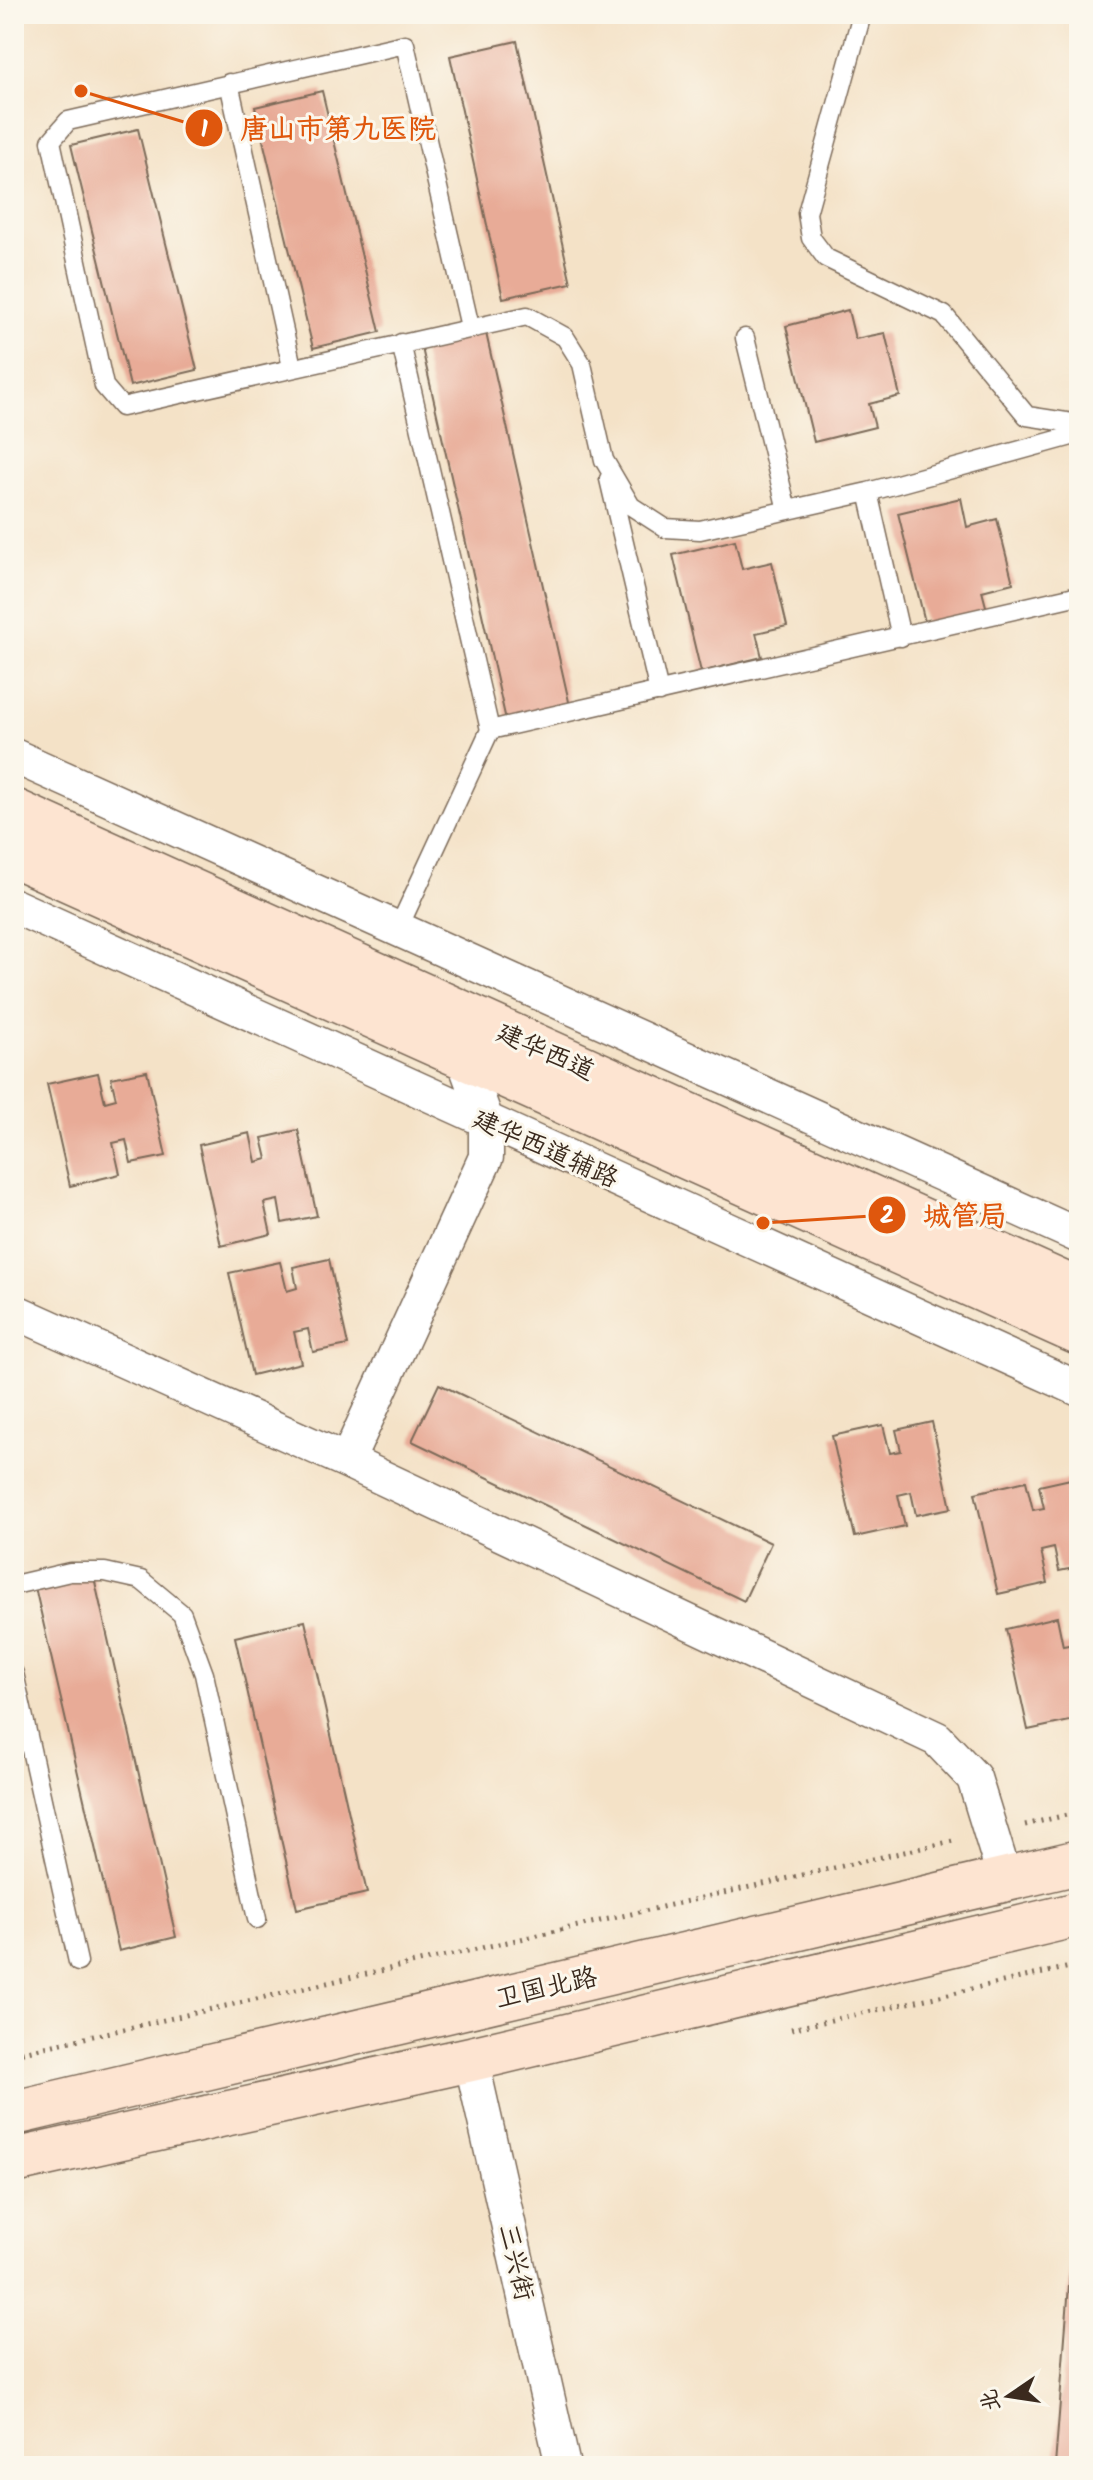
<svg xmlns="http://www.w3.org/2000/svg" width="1093" height="2480" font-family="Kalam,'LXGW WenKai TC',sans-serif">
<rect width="100%" height="100%" fill="#fbf7ec"/>
<filter id="ink" filterUnits="userSpaceOnUse"><feTurbulence type="fractalNoise" baseFrequency=".0125" numOctaves="2"/><feDisplacementMap in="SourceGraphic" scale="16" xChannelSelector="R" yChannelSelector="G"/><feConvolveMatrix kernelMatrix="1 2 1 2 8 2 1 2 1" color-interpolation-filters="sRGB"/></filter>
<filter id="wash" filterUnits="userSpaceOnUse"><feTurbulence type="fractalNoise" baseFrequency=".006" numOctaves="4" result="noise"/><feDisplacementMap in="SourceGraphic" scale="32" xChannelSelector="R" yChannelSelector="G"/><feGaussianBlur stdDeviation="1.8" result="paint"/><feColorMatrix in="noise" values="0 0 0 0 0 0 0 0 0 0 0 0 0 0 0 0 0 1.4 0 .05"/><feComposite in="paint" operator="in"/></filter>
<g filter="url(#wash)">
<rect width="100%" height="100%" fill="#f4e2c7"/>
<g id="blocks">
<path fill="#e8ab97" d="M517 41 571 283 503 298 450 56Z
M322 91 380 332 313 348 255 107Z
M138 129 197 370 130 386 71 145Z
M848 310 855 339 885 333 900 396 869 404 875 427 814 442 786 326Z
M486 333 572 715 508 729 422 348Z
M961 498 967 527 997 519 1013 583 982 591 988 614 927 630 898 513Z
M735 540 742 569 772 562 787 626 756 633 762 657 701 672 673 555Z
M147 1071 166 1156 131 1163 126 1140 113 1143 120 1174 70 1186 47 1084 98 1073 105 1102 116 1099 111 1078Z
M298 1130 317 1216 282 1223 278 1200 264 1203 271 1234 221 1246 199 1145 250 1133 256 1162 267 1159 262 1138Z
M329 1259 348 1345 313 1352 308 1329 294 1332 301 1363 252 1375 229 1273 280 1262 287 1291 297 1288 293 1267Z
M439 1384 771 1543 744 1601 412 1441Z
M932 1422 951 1508 916 1515 911 1492 898 1495 905 1526 855 1537 832 1436 883 1425 890 1453 901 1451 896 1430Z
M1075 1478 1079 1497V1567L1059 1571 1054 1548 1041 1551 1048 1583 998 1594 975 1493 1026 1481 1033 1510 1044 1508 1039 1486Z
M93 1573 176 1937 119 1951 35 1587Z
M1057 1617 1063 1646 1074 1644 1070 1623 1079 1621V1686L1071 1687 1079 1719 1028 1730 1006 1629Z
M305 1621 367 1893 297 1909 235 1637Z
M1077 2182H1079V2466H1055Z"/>
</g>
</g>
<g filter="url(#ink)">
<use href="#blocks" fill-opacity="0" stroke="#7c6a59" stroke-width="2"/>
<g fill="none" stroke-linecap="round" stroke-linejoin="round">
<g stroke="#7c6a59" stroke-width="21">
<path id="lane" d="M862 14 807 213 811 238 826 258 944 315 1027 416 1079 424
M229 83 292 367
M470 327 405 44 68 121 51 141 104 386 122 407 527 316 565 337 582 364 604 460 631 506 665 528 700 530 868 492 1079 434
M745 338 787 510
M401 343 490 730 1079 595
M609 479 659 692
M868 492 901 637
M398 929 490 730
M14 1585 70 1572H105L141 1580 182 1614 204 1674 257 1919
M14 1673 78 1962"/>
</g>
<g stroke="#7c6a59" stroke-width="37">
<path id="street" d="M14 756 1079 1236
M14 906 1079 1389
M14 1311 347 1461 937 1739 974 1778 1005 1879
M347 1461 486 1157V1120L463 1057
M471 2059 563 2466"/>
</g>
<g stroke="#7c6a59" stroke-width="47">
<path id="secondary" d="M14 811 1079 1291
M14 855 1079 1333
M14 2113 1079 1862
M14 2161 471 2059 1079 1914"/>
</g>
<path stroke="#7c6a59" stroke-width="5" stroke-dasharray="2 6" stroke-linecap="butt" d="M1025 1825 1079 1812
M791 2029 1079 1965
M14 2054 957 1840"/>
<use href="#lane" stroke="#fff" stroke-width="18"/>
<use href="#street" stroke="#fff" stroke-width="34"/>
<use href="#secondary" stroke="#fde4d1" stroke-width="44"/>
</g>
</g>
<g text-anchor="middle" stroke-width="6" stroke-linejoin="round" paint-order="stroke">
<g font-size="26" fill="#3b2a1e" stroke="#fbf7ec">
<text transform="translate(546 1051) rotate(24)" y="9">建华西道</text>
<text transform="translate(546 1148) rotate(24)" y="9">建华西道辅路</text>
<text transform="translate(546 1987) rotate(-13)" y="9">卫国北路</text>
<text transform="translate(517 2262) rotate(77)" y="9">三兴街</text>
</g>
</g>
<path fill="none" stroke="#df570d" stroke-width="3" d="M81 91L204 128M763 1223L887 1215"/>
<g fill="#df570d" stroke="#fbf7ec" stroke-width="3">
<circle cx="81" cy="91" r="8"/>
<circle cx="763" cy="1223" r="8"/>
<circle cx="204" cy="128" r="20"/>
<circle cx="887" cy="1215" r="20"/>
</g>
<g font-size="24" text-anchor="middle" font-weight="bold" fill="#fff">
<text x="204" y="137">1</text>
<text x="887" y="1223">2</text>
</g>
<g font-size="28" text-anchor="middle" font-weight="bold" fill="#df570d" stroke="#fbf7ec" stroke-width="6" stroke-linejoin="round" paint-order="stroke">
<text x="338" y="138">唐山市第九医院</text>
<text x="965" y="1225">城管局</text>
</g>
<rect width="1093" height="2480" fill="none" stroke="#fbf7ec" stroke-width="48"/>
<g transform="translate(1009 2396) rotate(257)" stroke="#fbf7ec" stroke-width="6" paint-order="stroke">
<path d="M0-6L14 30L0 20L-14 30Z" fill="#3b2a1e"/>
<text y="-12" font-size="22" font-weight="bold" text-anchor="middle" fill="#3b2a1e">北</text>
</g>
</svg>
